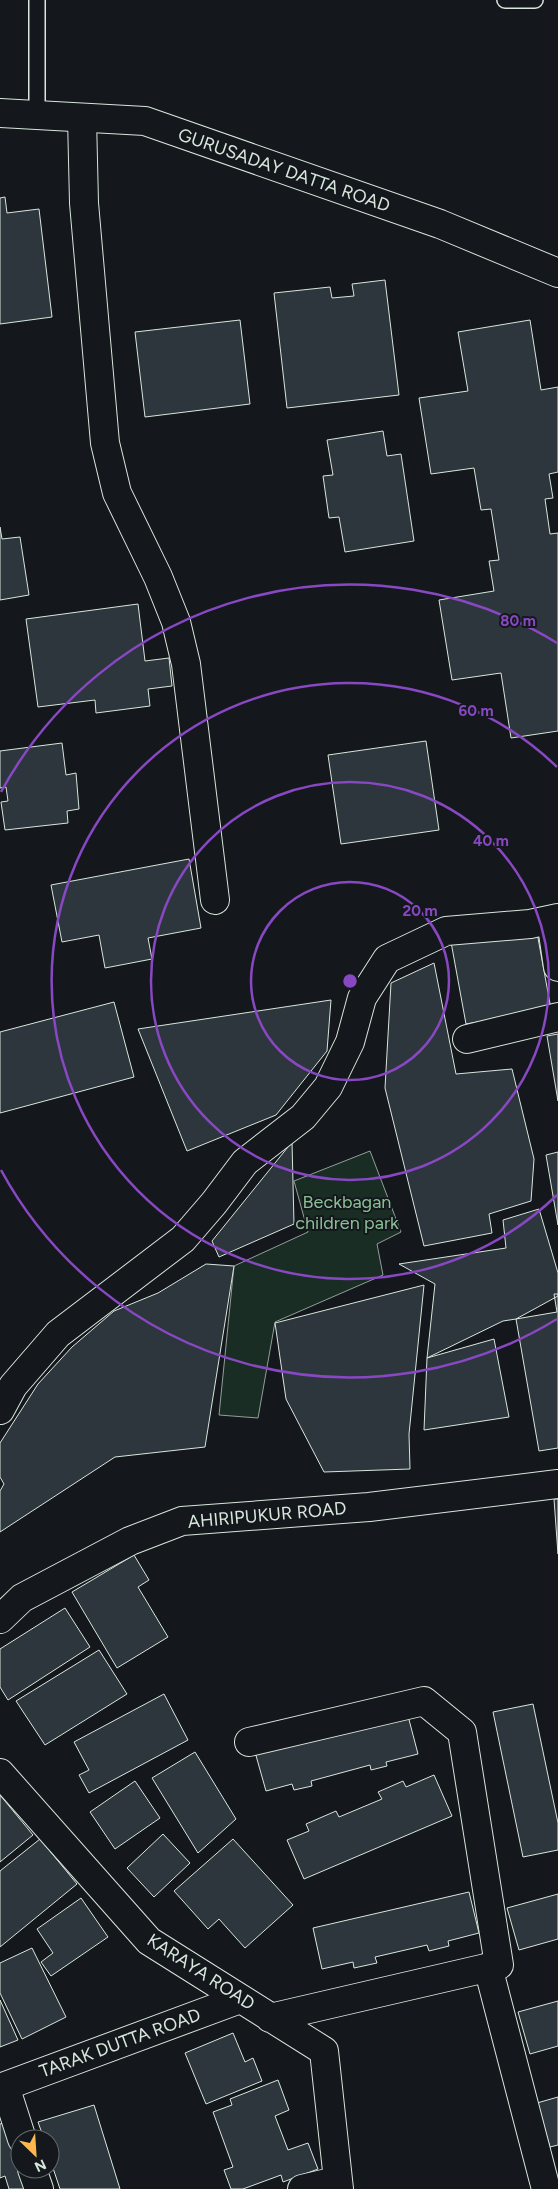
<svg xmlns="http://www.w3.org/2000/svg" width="558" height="2189" font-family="Figtree,sans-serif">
<rect width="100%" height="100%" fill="#14181c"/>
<path fill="#1a2d24" stroke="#939e99" d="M370 1151 401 1232 377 1244 383 1275 275 1322 258 1418 219 1415 234 1266 308 1232 294 1181Z"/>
<path fill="#2c363c" stroke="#d8e6dc" d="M5 197 7 213 39 209 52 317 0 324V198Z
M385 280 399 395 287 408 274 293 330 287 332 298 354 296 352 284Z
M240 320 250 404 145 417 135 332Z
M530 320 541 390 558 387V472L549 474 553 498 545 499 550 534 558 533V731L511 738 501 673 452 680 439 600 494 591 489 561 499 560 491 509 481 510 474 468 431 474 419 398 468 391 458 332Z
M383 431 387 456 401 454 414 541 345 552 339 517 329 518 323 476 333 475 327 440Z
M0 527 2 539 20 537 29 595 0 600Z
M138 604 145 661 169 658 172 686 148 689 150 706 96 713 95 700 38 707 26 619Z
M426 741 439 830 341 844 328 755Z
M62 743 66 775 76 773 79 809 67 811 68 823 5 830 1 802 8 801 6 787 0 788V751Z
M189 859 201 928 148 938 152 959 105 968 99 935 62 942 51 885Z
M536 927 551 1009 466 1024 451 942Z
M434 963 456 1074 512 1069 534 1159 531 1201 489 1214 492 1233 424 1246 385 1088 391 983Z
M331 1000 327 1051 276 1115 187 1151 138 1029Z
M114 1002 134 1077 0 1113V1032Z
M558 1034V1101L547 1036Z
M292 1142 294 1224 219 1257 212 1241Z
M558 1152V1225L546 1155Z
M539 1209 558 1273V1296L516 1319 503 1321 427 1358 435 1284 399 1264 506 1248 503 1220Z
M206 1264 234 1266 205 1447 115 1457 0 1532V1491L4 1484 0 1477V1443L38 1384 72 1347 114 1311 158 1293Z
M424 1285 409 1434 410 1469 324 1472 286 1399 275 1323Z
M554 1294H558V1448L539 1451 516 1319 557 1312Z
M494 1339 509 1417 424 1430 427 1358Z
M554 1499H558V1554Z
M134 1555 149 1580 138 1587 168 1637 117 1668 72 1592Z
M65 1608 90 1647 8 1700 0 1687V1649Z
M99 1650 127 1694 45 1745 16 1701Z
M164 1694 188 1740 89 1793 79 1775 89 1770 74 1742Z
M533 1704 558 1823V1850L523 1857 493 1712Z
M407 1712 418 1754 386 1762 387 1766 371 1770 370 1765 311 1781 312 1786 294 1790 292 1784 266 1791 255 1752Z
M195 1752 236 1819 198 1853 152 1778Z
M434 1775 452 1816 304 1879 287 1840 309 1831 306 1824 336 1811 339 1817 382 1799 378 1792 403 1781 406 1787Z
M135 1781 160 1818 115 1849 90 1812Z
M0 1795 33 1835 0 1862Z
M163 1834 190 1863 154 1897 127 1868Z
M40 1839 77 1884 0 1947V1871Z
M233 1839 293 1905 245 1948 219 1919 208 1929 174 1891Z
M469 1892 479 1933 448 1941 449 1946 429 1951 427 1945 375 1957 377 1963 354 1968 353 1962 322 1969 313 1928Z
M558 1894V1939L519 1950 507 1908Z
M81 1898 108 1937 51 1976 41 1962 53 1953 37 1929Z
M32 1948 66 2017 22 2039 0 1993V1963Z
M0 2000 18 2040 0 2047Z
M558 2001V2046L530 2054 518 2012Z
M233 2033 245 2062 253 2058 262 2081 206 2104 185 2053Z
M278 2080 289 2110 275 2116 288 2150 308 2143 318 2169 283 2182 281 2175 243 2189H231L224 2170 233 2167 213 2112 232 2105 230 2099Z
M558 2097V2145L550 2147 537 2103Z
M94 2105 120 2189H60L50 2159V2139H44L38 2122Z
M11 2120 20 2148V2169L33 2189H9L5 2176 0 2178V2124Z"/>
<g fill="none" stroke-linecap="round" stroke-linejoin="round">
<g stroke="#d8e6dc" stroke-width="18">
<path id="lane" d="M505 0H535
M37 115V0"/>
</g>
<g stroke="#d8e6dc" stroke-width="30">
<path id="street" d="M82 118 84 203 105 443 117 493 158 577 176 622 186 664 215 900
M551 920 558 967
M467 1039 558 1017
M0 1410 13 1386 58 1334 183 1239 214 1203 245 1162 303 1117 328 1087 350 1042 362 998 387 959 446 931 530 924 558 918
M0 1619 22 1598 130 1541 182 1521 369 1507 558 1484
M249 1742 424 1701 462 1732 499 1965 270 2018
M0 1773 149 1941 324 2051 339 2189
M488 1967 546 2189
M5 2086 22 2139
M0 2088 240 1999
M32 2169 39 2189
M302 2189 336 2181"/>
</g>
<g stroke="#d8e6dc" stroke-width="30">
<path id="secondary" d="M0 113 145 121 440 224 558 273"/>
</g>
<use href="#lane" stroke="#14181c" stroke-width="15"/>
<use href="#street" stroke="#14181c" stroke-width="28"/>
<use href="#secondary" stroke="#14181c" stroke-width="28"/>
</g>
<g fill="none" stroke="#8948c3" stroke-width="2.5">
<circle cx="350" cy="981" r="99"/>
<circle cx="350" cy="981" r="199"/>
<path d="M557 1195A298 298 0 1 1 557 767"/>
<path d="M557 1319A397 397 0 0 1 1 1170M1 792A397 397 0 0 1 557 643"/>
</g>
<g text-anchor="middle" stroke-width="4" stroke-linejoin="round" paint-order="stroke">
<g font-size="18" fill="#d8e6dc" stroke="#14181c">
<text transform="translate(284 170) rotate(19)" y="6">GURUSADAY DATTA ROAD</text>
<text transform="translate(267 1515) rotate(-5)" y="6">AHIRIPUKUR ROAD</text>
<text transform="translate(201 1972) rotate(33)" y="6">KARAYA ROAD</text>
<text transform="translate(120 2043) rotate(-20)" y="6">TARAK DUTTA ROAD</text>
</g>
<g font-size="18" fill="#8ac095" stroke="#14181c">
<text x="347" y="1208">Beckbagan<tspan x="347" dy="21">children park</tspan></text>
</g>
</g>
<circle cx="350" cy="981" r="8" fill="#8948c3" stroke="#14181c" stroke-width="2.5"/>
<g font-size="15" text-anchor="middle" font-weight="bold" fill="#8948c3" stroke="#14181c" stroke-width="4" stroke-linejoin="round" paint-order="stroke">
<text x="518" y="626">80 m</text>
<text x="476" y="716">60 m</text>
<text x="491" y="846">40 m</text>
<text x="420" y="916">20 m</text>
</g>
<g transform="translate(35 2154) rotate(155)"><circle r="24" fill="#14181c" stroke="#626a69"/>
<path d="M0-4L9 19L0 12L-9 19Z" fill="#ffb74d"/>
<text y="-8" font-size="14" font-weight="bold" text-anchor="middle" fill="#d8e6dc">N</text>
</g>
</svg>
